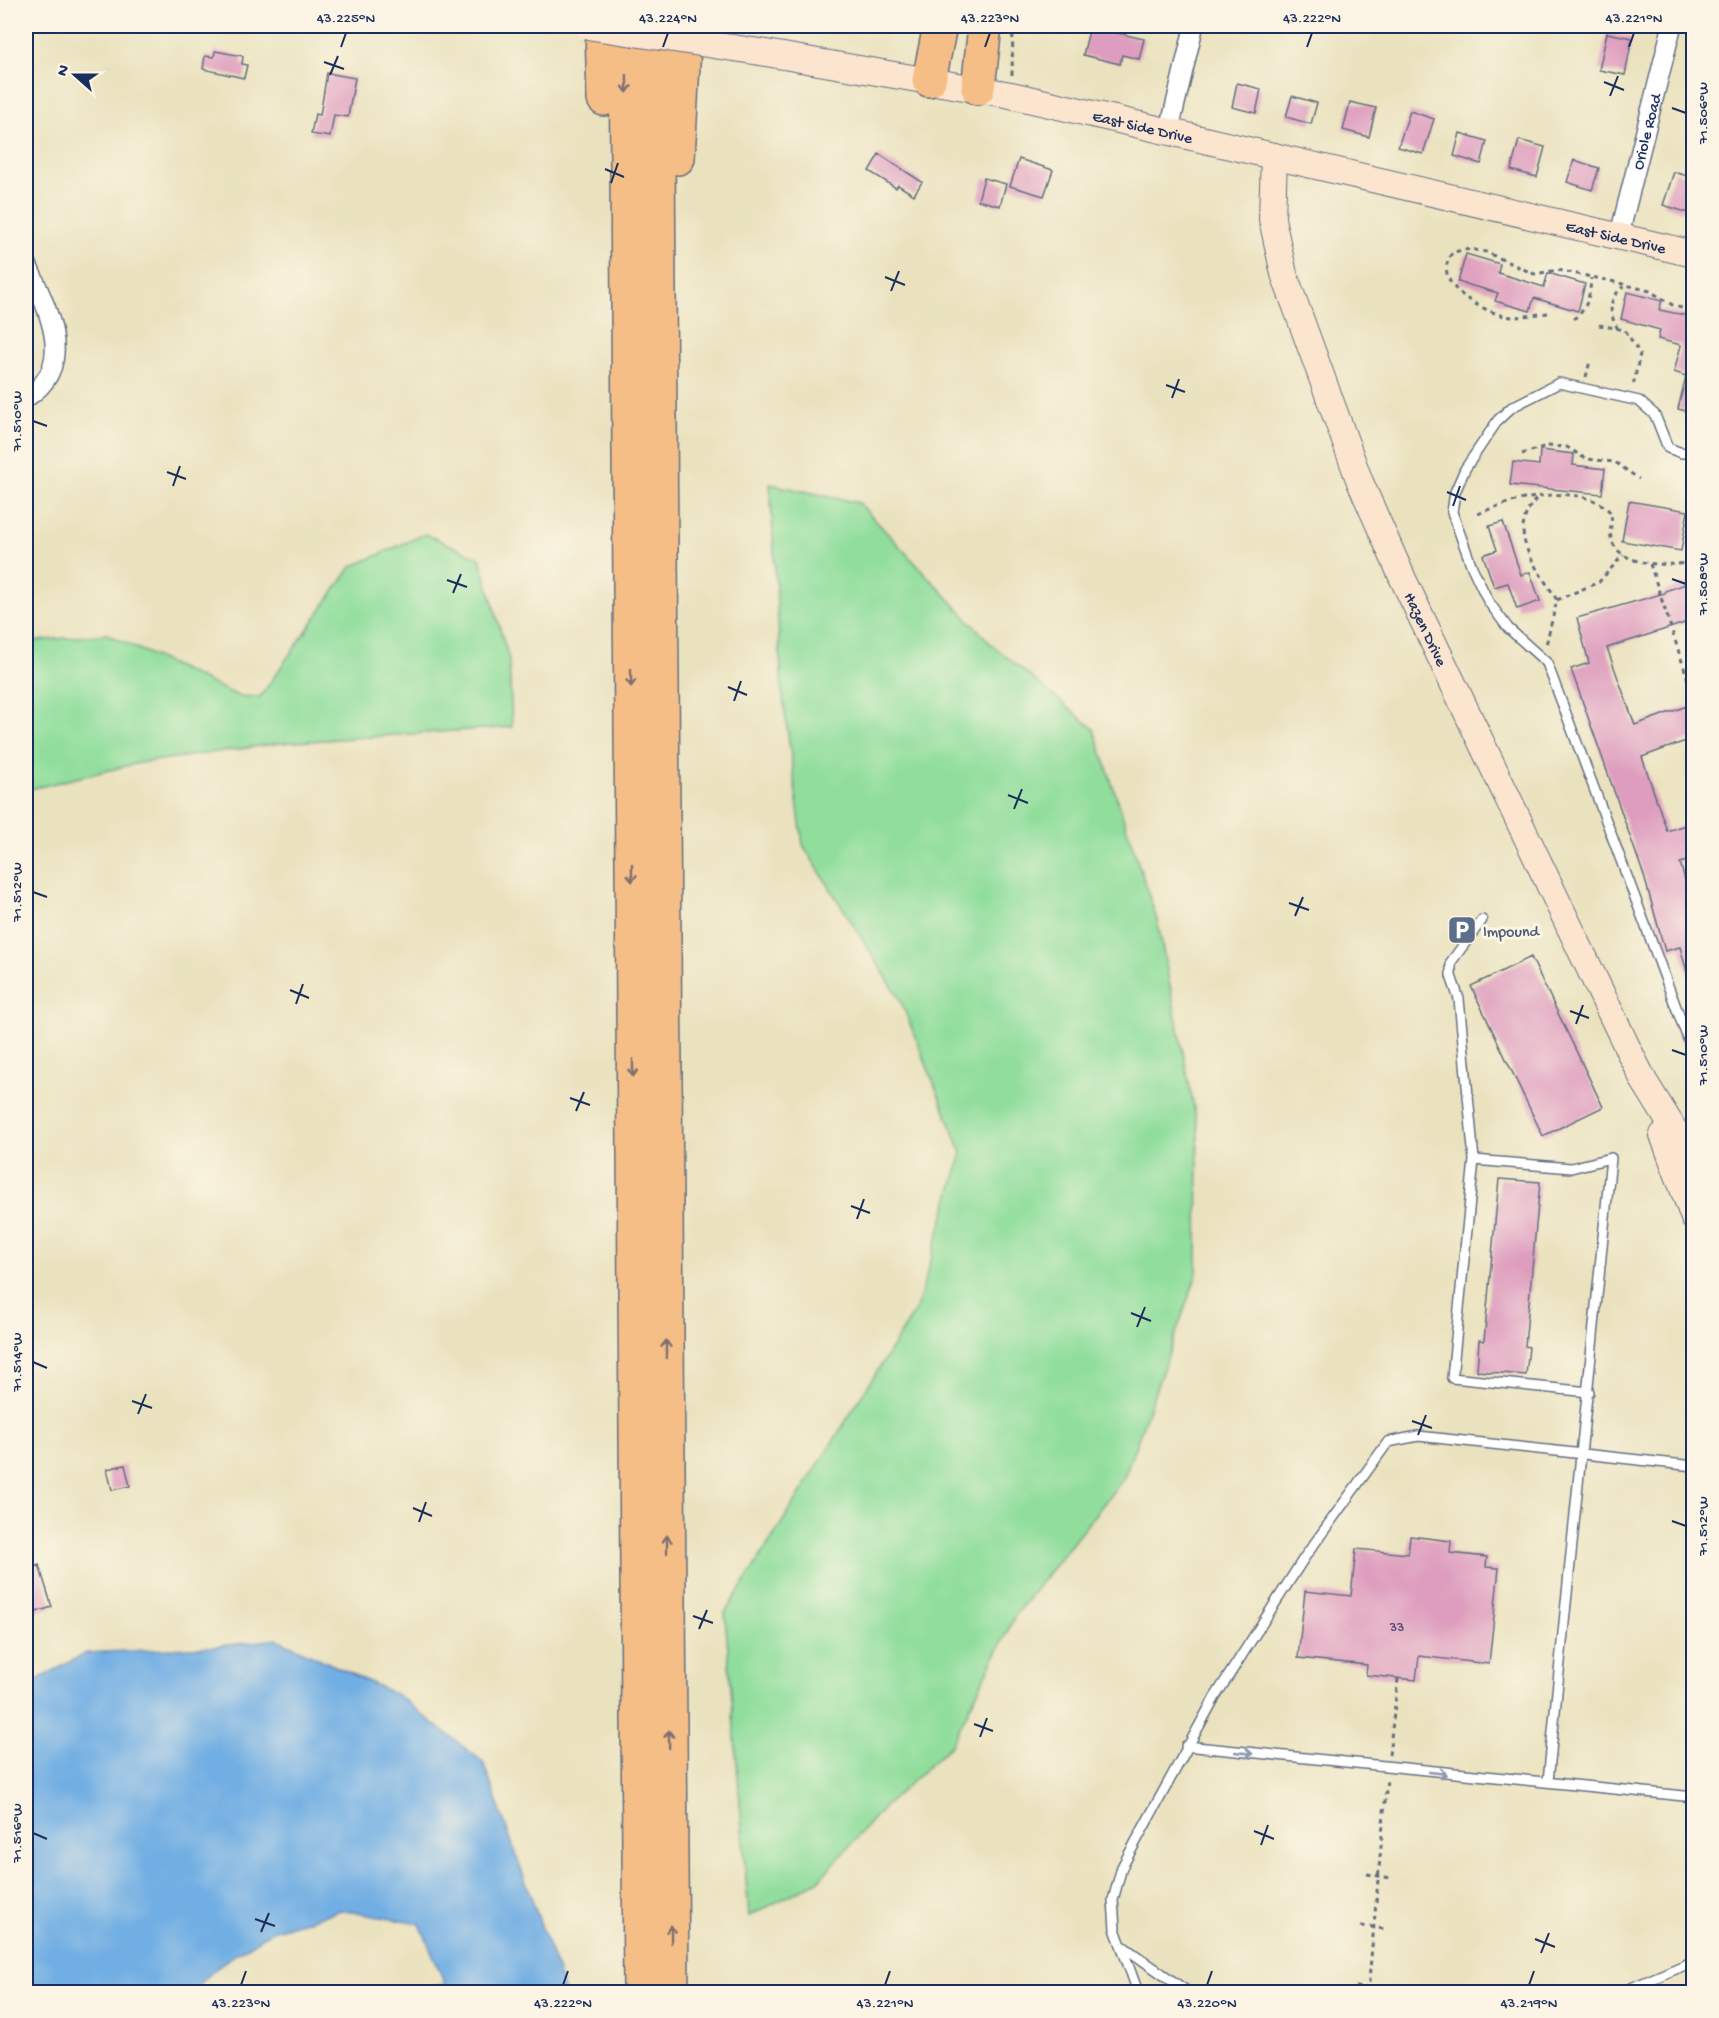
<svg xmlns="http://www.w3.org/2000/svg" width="1719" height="2018" font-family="'Gochi Hand',sans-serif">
<rect width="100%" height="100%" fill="#fcf5e5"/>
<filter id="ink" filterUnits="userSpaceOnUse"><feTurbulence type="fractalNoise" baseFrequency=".0167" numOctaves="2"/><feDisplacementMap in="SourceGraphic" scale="12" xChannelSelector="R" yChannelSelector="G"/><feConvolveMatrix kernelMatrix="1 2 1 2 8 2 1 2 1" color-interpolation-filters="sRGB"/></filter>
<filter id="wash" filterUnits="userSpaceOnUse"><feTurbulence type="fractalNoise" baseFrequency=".008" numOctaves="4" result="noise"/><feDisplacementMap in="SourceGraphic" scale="24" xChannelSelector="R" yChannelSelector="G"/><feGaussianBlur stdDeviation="1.35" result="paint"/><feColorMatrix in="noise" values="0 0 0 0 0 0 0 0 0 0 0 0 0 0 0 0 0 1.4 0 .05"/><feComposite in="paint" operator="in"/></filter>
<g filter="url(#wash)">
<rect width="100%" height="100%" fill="#eae2be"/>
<path fill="#91de9c" stroke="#56867d" stroke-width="1.5" d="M770 484 859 503 991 644 1094 729 1157 920 1198 1128 1197 1274 1124 1478 1016 1614 951 1745 881 1810 818 1881 749 1916 725 1613 917 1308 962 1153 900 999 803 845 782 690Z
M425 534 480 558 509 660 512 727 281 743 139 763 26 790V642L107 634 238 696 260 697 351 567Z"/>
<path fill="#71aee3" stroke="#466ea0" stroke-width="1.5" d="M277 1639 397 1695 483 1762 565 1992H410L445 1984 420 1924 341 1910 272 1931 222 1963 191 1992H26V1686L86 1653 212 1647Z"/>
<g id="blocks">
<path fill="#de9dbe" d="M1090 27 1144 39 1139 59 1122 55 1120 64 1083 55Z
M1607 33 1632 38 1625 75 1599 70Z
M215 51 243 56 242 64 247 65 244 78 203 69 205 56 214 57Z
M327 73 355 78 348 117 334 115 330 137 311 134 315 114 320 115Z
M1237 83 1261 89 1256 113 1232 107Z
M1292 96 1317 103 1311 124 1286 117Z
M1350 102 1376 108 1369 137 1343 130Z
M1410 111 1434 119 1423 154 1398 147Z
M1460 133 1487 141 1481 164 1454 156Z
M1519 140 1545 147 1537 177 1511 170Z
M879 154 922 182 914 195 898 185 896 188 869 171Z
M1019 159 1053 170 1044 196 1010 186Z
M1574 160 1599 168 1592 190 1567 182Z
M1674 172 1694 178V198L1689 213 1663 205Z
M984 178 1006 184 1000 206 978 200Z
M1466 254 1500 264 1498 273 1544 287 1548 273 1585 284 1578 311 1534 298 1530 311 1495 301 1498 293 1458 282Z
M1627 292 1662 301 1659 310 1694 317V413L1678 409 1686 376 1674 372 1681 345 1658 339 1660 330 1621 319Z
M1540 450 1574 454 1573 465 1605 469 1602 494 1510 485 1513 462 1539 465Z
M1629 501 1688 511 1681 551 1622 541Z
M1503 522 1521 575 1530 572 1540 601 1517 609 1508 583 1494 587 1483 555 1497 550 1489 526Z
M1694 581V620L1607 648 1635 725 1687 706 1694 725V738L1642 757 1667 831 1694 822V859L1680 863 1694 910V978L1689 979 1680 947 1665 951 1644 876 1571 669 1589 663 1577 618 1665 593V591Z
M1531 957 1603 1107 1543 1136 1471 986Z
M1499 1179 1540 1182 1525 1346 1529 1347 1526 1375 1477 1371 1479 1340 1484 1341Z
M125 1465 130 1486 112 1490 107 1469Z
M1410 1536 1451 1541 1450 1553 1487 1557 1486 1567 1499 1568 1489 1664 1419 1656 1416 1680 1366 1675 1367 1665 1298 1658 1305 1591 1351 1596 1356 1549 1408 1554Z
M39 1565 52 1607 30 1614 26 1601V1570Z"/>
</g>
</g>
<g filter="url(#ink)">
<use href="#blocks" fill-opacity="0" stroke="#636e80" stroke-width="1.5"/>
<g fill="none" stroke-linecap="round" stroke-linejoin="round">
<g stroke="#636e80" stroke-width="12">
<path id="lane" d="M1694 451 1682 453 1668 448 1655 415 1639 401 1559 383 1512 407 1498 420 1465 469 1455 492 1452 512 1472 567 1488 601 1508 628 1547 663 1694 1055
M1482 920 1451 962V976L1459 999 1474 1160 1452 1378 1589 1392
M1474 1160 1571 1168 1611 1158 1548 1781
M1186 1746 1694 1797
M1121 1945 1138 1992
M1188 1992 1121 1945 1115 1929 1113 1900 1122 1867 1215 1697 1304 1558 1388 1442 1418 1436 1694 1466
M1622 1992 1694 1961"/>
</g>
<g stroke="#636e80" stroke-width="21">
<g id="street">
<path d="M1169 131 1194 26"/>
<path id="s1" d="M1619 236 1672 26"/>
<path d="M26 261C45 306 80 364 26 398"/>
</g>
</g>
<g stroke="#636e80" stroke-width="28">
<g id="secondary">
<path id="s2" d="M760 52 1011 95 1694 254"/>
<path id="s3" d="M1274 156 1272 219 1284 274 1360 482 1403 579 1628 1049 1644 1081 1694 1162"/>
<path d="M1663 1135 1694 1218"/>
</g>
</g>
<g stroke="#636e80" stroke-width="36">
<path id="highway" d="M602 26 604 99
M626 26 640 1992
M657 26 672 1992
M929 80 940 26
M978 88 985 26
M678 158 685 26"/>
</g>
<path stroke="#636e80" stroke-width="3" stroke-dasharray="4.5 4.5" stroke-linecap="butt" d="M1012 75 1013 26
M1548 313C1532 314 1516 320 1501 315 1477 308 1429 282 1453 252L1470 249 1486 252 1534 274 1558 270 1611 281 1650 291 1674 306 1694 311
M1573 319C1588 310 1590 294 1591 278
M1599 325 1625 330 1640 354 1633 386
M1618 329C1608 312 1608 299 1624 286
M1586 377 1590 361
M1522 454 1546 446 1567 447 1586 459 1615 462 1639 479
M1536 499C1505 534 1537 567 1557 600L1546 645
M1478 514C1510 499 1584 480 1611 513 1613 522 1608 531 1612 541 1622 568 1671 566 1694 562
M1650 564 1694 698
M1557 600 1599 582 1623 555
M1389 1755 1398 1679
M1367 1874 1391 1878
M1361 1926 1386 1929
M1355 1987 1381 1990
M1368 1992 1387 1779"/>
<use href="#lane" stroke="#fff" stroke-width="9"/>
<use href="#street" stroke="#fff" stroke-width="18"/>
<use href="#secondary" stroke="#fbe5cf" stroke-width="26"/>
<use href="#highway" stroke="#f6be87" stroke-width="33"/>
<g stroke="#636e80" stroke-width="28" stroke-linecap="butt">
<path id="secondary-bridge" d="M587 26 760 52"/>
</g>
<use href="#secondary-bridge" stroke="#fbe5cf" stroke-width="26"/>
</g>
<defs><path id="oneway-shaft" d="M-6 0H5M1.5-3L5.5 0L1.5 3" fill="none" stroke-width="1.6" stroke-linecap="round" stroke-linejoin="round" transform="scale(1.5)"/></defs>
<g stroke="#7e6f70">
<use href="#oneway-shaft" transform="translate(627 84) rotate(89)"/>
<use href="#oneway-shaft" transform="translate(631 678) rotate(90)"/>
<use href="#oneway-shaft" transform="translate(632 873) rotate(90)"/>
<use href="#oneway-shaft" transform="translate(633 1068) rotate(90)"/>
<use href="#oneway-shaft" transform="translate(666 1349) rotate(-90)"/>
<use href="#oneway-shaft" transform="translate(667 1544) rotate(-90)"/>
<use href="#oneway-shaft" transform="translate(669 1739) rotate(-91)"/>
<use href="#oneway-shaft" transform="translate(671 1934) rotate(-91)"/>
</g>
<g stroke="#8d97ae">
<use href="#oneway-shaft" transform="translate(1244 1753) rotate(6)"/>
<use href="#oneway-shaft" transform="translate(1438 1773) rotate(6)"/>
</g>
</g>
<path fill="none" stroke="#1b2f5e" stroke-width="2" d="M341 47 346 33M663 47 668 33M985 47 990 33M1307 47 1312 33M1629 47 1634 33M324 62 344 69M330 75 338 56M1604 82 1624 90M1610 96 1618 76M1672 108 1686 113M605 169 624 177M611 183 618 163M885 277 905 285M891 291 899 271M1166 385 1185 392M1172 398 1179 379M33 421 47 426M167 472 186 479M173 486 180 466M1447 492 1466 500M1453 506 1460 486M1672 579 1686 584M447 580 467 587M453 593 461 574M728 687 747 695M734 701 741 681M1008 795 1028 803M1014 809 1022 789M33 892 47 897M1289 903 1309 910M1295 916 1303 897M290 990 309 998M296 1004 303 984M1570 1011 1589 1018M1576 1024 1583 1005M1672 1050 1686 1055M570 1098 590 1105M576 1111 584 1092M851 1206 870 1213M857 1219 864 1199M1131 1313 1151 1321M1137 1327 1145 1307M33 1362 47 1368M132 1401 152 1408M138 1414 146 1394M1412 1421 1432 1428M1418 1435 1426 1415M413 1508 432 1516M1672 1521 1686 1526M419 1522 426 1502M693 1616 713 1623M699 1629 707 1610M974 1724 993 1731M980 1737 987 1718M1254 1831 1274 1839M33 1833 47 1839M1261 1845 1268 1825M255 1919 275 1926M261 1932 269 1913M1535 1939 1555 1947M1541 1953 1549 1933M241 1985 246 1971M563 1985 568 1971M885 1985 890 1971M1207 1985 1212 1971M1529 1985 1534 1971"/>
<defs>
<g id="parking-square" transform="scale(1.5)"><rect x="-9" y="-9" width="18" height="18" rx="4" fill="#5c6f8a" stroke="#fcf5e5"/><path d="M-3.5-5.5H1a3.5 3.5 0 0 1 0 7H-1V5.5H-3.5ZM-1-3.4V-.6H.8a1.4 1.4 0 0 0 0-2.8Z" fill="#fff"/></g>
</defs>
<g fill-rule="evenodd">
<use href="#parking-square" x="1462" y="930"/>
</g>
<g text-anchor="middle" stroke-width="6" stroke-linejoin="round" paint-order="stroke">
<g font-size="14" fill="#4c4a76">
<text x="1397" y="1631">33</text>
</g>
<g font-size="16" fill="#1b2f5e" stroke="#fcf5e5">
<text dy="6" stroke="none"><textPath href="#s2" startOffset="390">East Side Drive</textPath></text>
<text dy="6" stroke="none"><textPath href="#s1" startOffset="108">Oriole Road</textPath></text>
<text dy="6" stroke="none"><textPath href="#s2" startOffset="876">East Side Drive</textPath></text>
<text dy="6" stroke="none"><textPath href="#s3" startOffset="502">Hazen Drive</textPath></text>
</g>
<g font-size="16" fill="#4e5e75" stroke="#fcf5e5" text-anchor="start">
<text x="1483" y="936">Impound</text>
</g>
</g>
<rect width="1719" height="2018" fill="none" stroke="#fcf5e5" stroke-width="66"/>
<g transform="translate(75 75) rotate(291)" stroke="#fcf5e5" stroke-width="4.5" paint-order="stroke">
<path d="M0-4.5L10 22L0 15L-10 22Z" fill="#1b2f5e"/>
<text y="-9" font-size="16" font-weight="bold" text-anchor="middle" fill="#1b2f5e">N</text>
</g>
<rect x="33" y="33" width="1653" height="1952" fill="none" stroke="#1b2f5e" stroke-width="2"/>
<g font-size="15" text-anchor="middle" fill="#1b2f5e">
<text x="346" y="22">43.225°N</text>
<text x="668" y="22">43.224°N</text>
<text x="990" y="22">43.223°N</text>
<text x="1312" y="22">43.222°N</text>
<text x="1634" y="22">43.221°N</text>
<text transform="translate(1702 113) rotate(-90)" y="5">71.506°W</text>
<text transform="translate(16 421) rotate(-90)" y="5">71.510°W</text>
<text transform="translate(1702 584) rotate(-90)" y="5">71.508°W</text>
<text transform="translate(16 892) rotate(-90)" y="5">71.512°W</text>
<text transform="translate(1702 1055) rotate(-90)" y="5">71.510°W</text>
<text transform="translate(16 1362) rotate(-90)" y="5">71.514°W</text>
<text transform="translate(1702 1526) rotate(-90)" y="5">71.512°W</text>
<text transform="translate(16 1833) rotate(-90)" y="5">71.516°W</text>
<text x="241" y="2007">43.223°N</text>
<text x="563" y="2007">43.222°N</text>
<text x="885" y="2007">43.221°N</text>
<text x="1207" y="2007">43.220°N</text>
<text x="1529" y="2007">43.219°N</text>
</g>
</svg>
